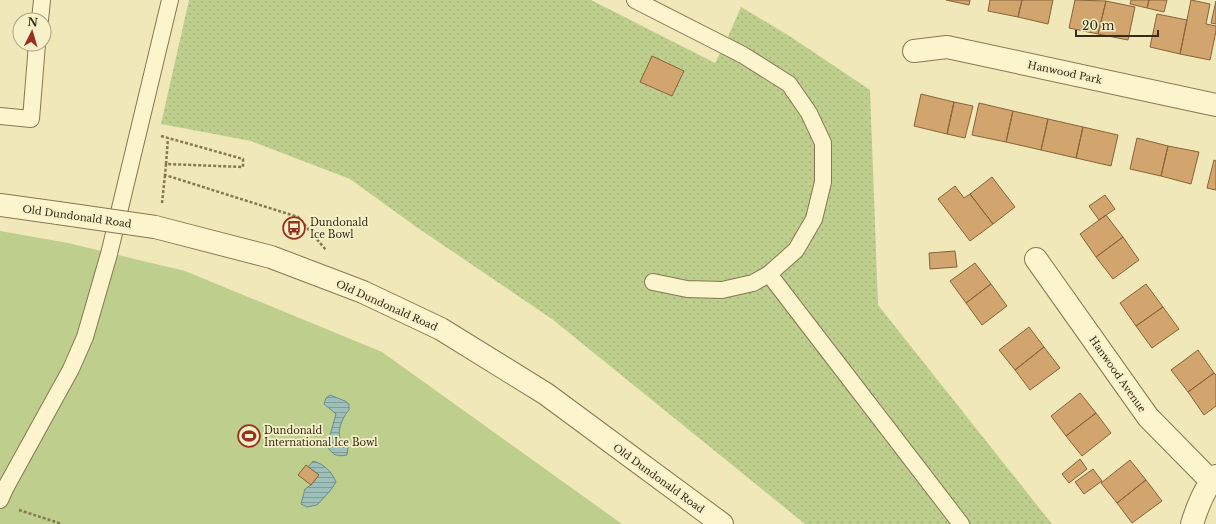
<svg xmlns="http://www.w3.org/2000/svg" width="1216" height="524" font-family="'Libre Baskerville',serif">
<defs>
<pattern id="grass-dots" width="8" height="8" patternUnits="userSpaceOnUse"><rect width="8" height="8" fill="#bdce8d"/><path d="M2 2h.1M6 6h.1" fill="none" stroke="#a3b179" stroke-width="1.8" stroke-linecap="round"/></pattern>
<pattern id="water-rules" width="6" height="5" patternUnits="userSpaceOnUse"><rect width="6" height="5" fill="#9ec0bb"/><path d="M0 2.5h6" fill="none" stroke="#829c97"/></pattern>
</defs>
<rect width="100%" height="100%" fill="#f0e8b9"/>
<path fill="url(#grass-dots)" d="M189 0H591L715 63 724 46 741 7 791 37 870 90 878 305 1052 524H805L552 319 415 226 350 179 251 141 161 124Z"/>
<path fill="#bdce8d" d="M0 231 68 243 185 271 382 352 622 524H0Z"/>
<path fill="url(#water-rules)" stroke="#668d8a" d="M330 395 345 401 349 404V410C343 416 336 432 341 440 343 442 346 445 348 447L347 455C336 457 333 455 327 446L336 414 324 404 326 398Z
M313 461C324 464 332 472 336 482L330 491 317 505 307 507 301 504 305 489 311 485 319 475 308 467Z"/>
<path fill="#d1a56d" stroke="#886338" d="M946 0H970L969 5Z
M990 0H1022L1018 17 988 11Z
M1022 0H1053L1048 24 1018 17Z
M1075 0 1106 1 1098 34 1069 28Z
M1131 0H1149L1147 8 1130 4Z
M1149 0H1167L1164 12 1147 8Z
M1191 0 1210 4 1206 24 1216 26V31L1210 60 1180 54Z
M1106 1 1135 7 1128 40 1098 34Z
M1216 1V24L1211 23Z
M1157 14 1187 20 1180 54 1150 47Z
M652 56 684 71 672 96 640 82Z
M921 94 954 102 947 134 914 126Z
M954 102 973 106 965 138 947 134Z
M979 103 1013 111 1006 142 972 135Z
M1013 111 1048 119 1041 150 1006 142Z
M1048 119 1083 127 1076 158 1041 150Z
M1083 127 1118 135 1111 166 1076 158Z
M1137 138 1168 146 1161 176 1130 169Z
M1168 146 1199 152 1191 184 1161 176Z
M1214 160 1216 161V190L1207 188Z
M992 177 1015 207 993 224 970 194Z
M955 186 964 198 970 194 993 224 970 241 938 199Z
M1105 195 1115 209 1099 220 1089 206Z
M1106 215 1123 237 1096 257 1080 234Z
M1123 237 1139 260 1113 279 1096 257Z
M955 251 957 267 930 269 929 253Z
M975 263 991 284 966 303 950 281Z
M991 284 1007 306 982 325 966 303Z
M1146 284 1163 307 1136 326 1120 303Z
M1163 307 1179 329 1152 348 1136 326Z
M1029 327 1044 347 1015 370 999 350Z
M1044 347 1060 368 1030 390 1015 370Z
M1198 350 1214 373 1188 392 1171 370Z
M1214 373 1216 375V406L1204 415 1188 392Z
M1080 393 1096 413 1066 436 1051 416Z
M1096 413 1111 433 1082 456 1066 436Z
M1080 459 1087 469 1069 483 1062 474Z
M1130 460 1146 480 1117 503 1101 483Z
M306 465 319 475 311 485 298 475Z
M1093 469 1102 481 1084 494 1075 482Z
M1146 480 1162 501 1132 523 1117 503Z"/>
<g fill="none" stroke-linecap="round" stroke-linejoin="round">
<g stroke="#877753" stroke-width="18">
<path id="service" d="M635 0 743 55 789 84 809 113 823 143V182L814 219 796 250 769 274 753 283 722 290 687 289 653 282
M40 20 42 0
M0 116 31 119 37 44
M769 274 961 524
M0 500 6 487 71 369 85 337 109 254 170 0"/>
</g>
<g stroke="#877753" stroke-width="24">
<path id="minor" d="M914 51 947 47 1216 105
M1036 259 1148 417 1211 481
M1192 524C1197 508 1204 488 1216 476"/>
</g>
<g stroke="#877753" stroke-width="24">
<path id="tertiary" d="M0 205 58 213
M155 227 271 257 363 292 441 329 546 394 722 524"/>
</g>
<path stroke="#877753" stroke-width="2.5" stroke-dasharray="3 2" stroke-linecap="butt" d="M161 136 243 159V167L166 164 165 175 298 217 326 250
M166 164 168 138
M162 203 165 175
M19 510 62 524"/>
<use href="#service" stroke="#fbf4cd" stroke-width="16"/>
<use href="#minor" stroke="#fbf4cd" stroke-width="22"/>
<use href="#tertiary" stroke="#fbf4cd" stroke-width="22"/>
<g stroke="#877753" stroke-width="24" stroke-linecap="butt">
<path id="tertiary-bridge" d="M58 213 155 227"/>
</g>
<use href="#tertiary-bridge" stroke="#fbf4cd" stroke-width="22"/>
</g>
<defs>
<g id="bus-ring" transform="scale(1.15)"><circle r="9.5" fill="#f7f1c9" stroke="#9a3120" stroke-width="1.5"/><path d="M-5-6H5V4H4V6H2V4H-2V6H-4V4H-5ZM-3.5-4V0h7V-4ZM-3.5 1.2v1.5H-2V1.2ZM2 1.2v1.5H3.5V1.2Z" fill="#9a3120"/></g>
<g id="stadium-ring" transform="scale(1.15)"><circle r="9.5" fill="#f7f1c9" stroke="#9a3120" stroke-width="1.5"/><path d="M0-5a6.5 5 0 1 0 0 10a6.5 5 0 1 0 0-10ZM-3.5-1.8h7v3.6h-7Z" fill="#9a3120"/></g>
</defs>
<g fill-rule="evenodd">
<use href="#bus-ring" x="294" y="228"/>
<use href="#stadium-ring" x="249" y="436"/>
</g>
<g text-anchor="middle" stroke-width="3.5" stroke-linejoin="round" paint-order="stroke">
<g font-size="10" fill="#352b19" stroke="#f7f1c9">
<text transform="translate(1065 72) rotate(12)" y="4">Hanwood Park</text>
<text transform="translate(77 216) rotate(8)" y="4">Old Dundonald Road</text>
<text transform="translate(387 305) rotate(24)" y="4">Old Dundonald Road</text>
<text transform="translate(1118 374) rotate(55)" y="4">Hanwood Avenue</text>
<text transform="translate(659 478) rotate(36)" y="4">Old Dundonald Road</text>
</g>
<g font-size="10" fill="#352b19" stroke="#f7f1c9" text-anchor="start">
<text x="310" y="226">Dundonald<tspan x="310" dy="12">Ice Bowl</tspan></text>
<text x="264" y="434">Dundonald<tspan x="264" dy="12">International Ice Bowl</tspan></text>
</g>
</g>
<g transform="translate(32 32) rotate(5)"><circle r="19" fill="#f7f1c9" stroke="#a9a283"/>
<path d="M0-3L7 15L0 10L-7 15Z" fill="#9a3120"/>
<text y="-6" font-size="11" font-weight="bold" text-anchor="middle" fill="#352b19">N</text>
</g>
<path d="M1076 30v6h82v-6" fill="none" stroke="#352b19" stroke-width="2"/>
<text x="1082" y="30" font-size="12" fill="#352b19" stroke="#f7f1c9" stroke-width="3" paint-order="stroke">20 m</text>
</svg>
